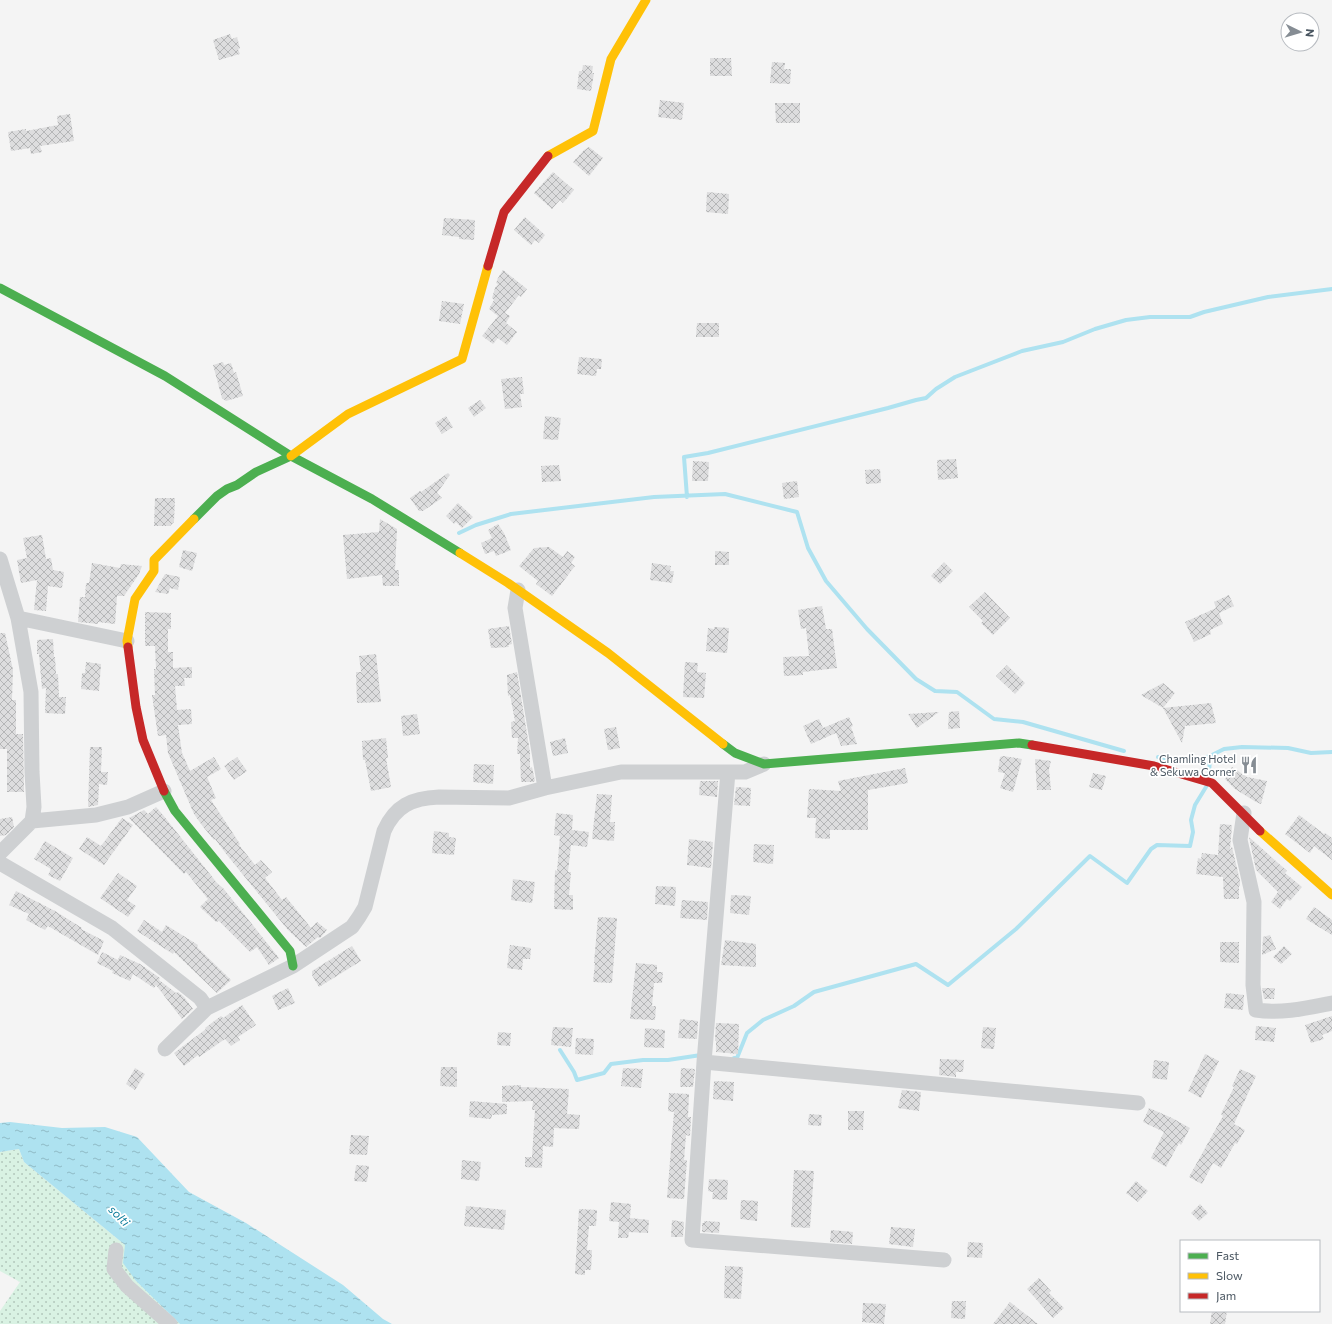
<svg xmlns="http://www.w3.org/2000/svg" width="1332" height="1324" font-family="Commissioner,sans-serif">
<defs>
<pattern id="grass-dots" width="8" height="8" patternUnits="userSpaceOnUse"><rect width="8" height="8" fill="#d9f2e3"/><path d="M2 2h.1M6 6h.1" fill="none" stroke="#b2c7bb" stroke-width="1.8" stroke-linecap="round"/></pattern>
<pattern id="water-ripples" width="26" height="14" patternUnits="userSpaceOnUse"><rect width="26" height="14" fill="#aee2f0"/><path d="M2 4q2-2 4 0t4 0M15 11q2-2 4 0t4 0" fill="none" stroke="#90bac6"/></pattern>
<pattern id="building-cross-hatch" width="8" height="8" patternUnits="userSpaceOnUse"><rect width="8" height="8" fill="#ddddde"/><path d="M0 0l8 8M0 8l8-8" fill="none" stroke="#b5b6b7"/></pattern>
</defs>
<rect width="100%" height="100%" fill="#f4f4f4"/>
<path fill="url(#grass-dots)" d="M19 1149 24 1162 125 1245 136 1281 180 1324H0V1311L20 1282 0 1271V1152Z"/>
<path fill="url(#water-ripples)" d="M10 1122 62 1128 105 1127 137 1137 189 1192 246 1223 343 1285 383 1319 392 1324H180L136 1281 123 1263 125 1245 24 1162 19 1149 0 1152V1123Z"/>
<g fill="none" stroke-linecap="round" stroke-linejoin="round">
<path stroke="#aee2f0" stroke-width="4" d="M687 497 684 457 708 453 888 408 916 400 926 398 936 389 955 377 1022 351 1063 342 1095 329 1126 320 1150 317H1190L1204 312 1268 297 1332 289
M459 533 476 525 511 514 654 497 725 494 797 512 808 548 826 581 867 629 916 679 935 691 957 692 994 719 1023 722 1124 751
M1158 757 1193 762 1210 756
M1209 775 1210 756 1224 749 1242 747 1288 748 1311 753 1332 752
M560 1050 574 1072 577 1080 604 1073 611 1064 643 1060H668L701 1055
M734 1058H737L747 1033 763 1020 794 1006 814 992 916 964 948 985 1016 929 1090 856 1127 883 1151 849 1157 845 1190 846 1193 832 1191 820 1195 805 1206 787"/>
</g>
<path fill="url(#building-cross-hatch)" d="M230 34 232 39 237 37 240 48 238 49 240 54 219 60 213 40Z
M710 58H731L732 76H710Z
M772 62 785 63 784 69H791L790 84 770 83Z
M583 65 593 66 592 73H594L591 91 577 89 579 71H582Z
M660 100 684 103 682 120 658 117Z
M775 103H800V123H776Z
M70 114 74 141 40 146 42 152 31 154 30 148 11 151 8 132 26 129V131L58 125 57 116Z
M589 147 603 158 589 176 573 162 584 150Z
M553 172 574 190 563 203 560 200 552 209 534 193Z
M707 192 729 194 728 214 706 212Z
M525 217 545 235 539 243 535 240 531 245 514 230Z
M444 218 475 220 474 240 459 239V237L442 235Z
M503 270 527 289 521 297 519 295 505 313 510 316 506 323 517 332 507 345 498 338 493 344 482 336 498 316 489 309 494 300 492 298 495 288 498 284 496 283 498 278Z
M442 301 464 304 460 324 439 321Z
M697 323H719V337H696Z
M579 357 602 359 601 369H597L596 376 577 374Z
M223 362 224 365 231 363 234 373 236 372 243 396 226 401 222 398 213 365Z
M522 377 524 394H520L522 407 505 409 501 379Z
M480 400 486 408 474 417 468 408Z
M446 416 453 427 442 434 435 423Z
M545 416 561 418 558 440 543 439Z
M956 459 958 478 938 480 937 460Z
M693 461 709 462 708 481H692Z
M559 465 561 481 542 482 541 466Z
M880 469 881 483 866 484 865 470Z
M448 473 450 475 437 493 442 498 423 511H419L410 498 420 491 421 492Z
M797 481 799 497 784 499 782 483Z
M155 498H175L174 522 170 526H154Z
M458 503 473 517 462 528 456 522 454 524 446 516Z
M380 519 397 529 395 570H399V586H383L382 575 347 579 343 535 379 532Z
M498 524 504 533 511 550 496 556 494 551 485 554 481 543 492 538 488 530Z
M42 535 46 559 51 558 53 570 64 572 62 588 48 586 46 611 34 610 37 580 21 583 17 560 27 558 23 538Z
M549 547 563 557 567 551 575 557 571 563 575 566 552 596 536 584 538 581 519 566 534 548Z
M183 550 197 553 192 571 179 567Z
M715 551 729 552V565H715Z
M944 562 953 571 940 584 931 576Z
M92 563 120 568 121 564 142 566 139 574 124 596H117L115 624 98 622V624L78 622 80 597H85L86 583H89Z
M652 563 671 566 670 571H674L672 583 650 580Z
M165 574 180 577 178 590 170 588 168 594 155 592Z
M985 592 1010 618 993 635 981 623 983 621 969 607Z
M1229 595 1234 606 1219 613 1223 624 1210 630 1211 634 1194 642 1185 622 1216 608 1214 602Z
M822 606 826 629H832L837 668 803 672V675L784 676 783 657 809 656 806 628 801 629 798 610Z
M145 612 171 613V629H168V652H173V668L192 667V678H184L185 686H175L177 710 191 709 192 724 178 725 182 753 190 771 214 757 221 769 207 777 216 798 211 800 240 844 239 845 255 865 261 860 272 872 265 878 282 900 286 897 311 928 317 922 327 930 321 937 320 938 318 937 306 947 288 930 227 855 215 839 214 840 201 824 194 814 168 753 166 735 158 736 152 695H155L154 669H156L155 646H145Z
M509 626 512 644 508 645 509 647 491 648 488 629Z
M714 627 729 628 727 653 706 651 708 628 714 629Z
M0 633H5L13 670 12 700H16V734H23L24 792H7V749H0Z
M53 639 54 657H55L56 674H58L59 697H66L65 714 45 713 46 688 42 689 39 654H37V640Z
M376 654 381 702 357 703 356 672H361L359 656Z
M86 662 101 664 99 691 81 689 82 673H85Z
M685 662 698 663 697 672 706 673 704 698 683 697Z
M1007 665 1025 683 1015 694 996 676Z
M517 672 530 752V768L532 767 535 781 533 782H521L520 754H517L518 738H512L511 722 515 721 510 695 508 696 507 675Z
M1163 683 1175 693 1163 708 1141 695Z
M1211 703 1216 723 1185 726 1182 743 1163 708Z
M959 711 960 728 948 729 949 712Z
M939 712 917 728 908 714Z
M417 714 420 734 403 736 401 716Z
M849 717 853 726 851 727 857 744 841 746 836 733 811 744 803 726 819 719 823 728Z
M616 727 620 748 608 750 604 729Z
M386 738 388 758H386L391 787 371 791 365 760H363L362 741Z
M565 738 568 753 553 756 550 742Z
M90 747H102L101 772H108L107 785 99 784 98 805 88 807Z
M1003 756 1022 759 1013 792 1000 788 1005 773 998 772 1000 757Z
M237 757 247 771 234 780 224 766Z
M1035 759 1051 761 1049 769 1051 790H1037Z
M474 764 494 765 493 784 473 782Z
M1232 767 1247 777 1267 781 1261 804 1256 802 1235 789 1225 779Z
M905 768 908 783 868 790V830H830V839L815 838 816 818H807L809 789 841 791 838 781Z
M1093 773 1106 776 1102 790 1089 787Z
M700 781H718L717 797 699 795Z
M736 787 751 788 750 806 734 805Z
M597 794 612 795 610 822H615L614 841 592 839Z
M156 807 163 815 217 883 223 888 279 958 269 965 257 947 250 952 219 921 216 922 200 907 208 899 186 872 184 874 129 818 144 810 148 814Z
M556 813 573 815 572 830 589 832 587 847 571 845 568 872H571L569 895H573V910L554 909 555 870 557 871 560 836 554 835Z
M1299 815 1324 834 1325 833 1332 838V860L1314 846 1310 853 1285 834Z
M12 817 14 827 6 835 0 836V819Z
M122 818 133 825 104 865 79 849 87 837 101 846Z
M1220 824 1232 825 1230 850 1232 847 1240 881V886H1239V899H1224L1223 877 1196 874 1198 858 1201 859 1202 853 1218 855Z
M434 831 449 833V837L456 838 454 855 432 853Z
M1249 837 1287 871 1285 873 1302 887 1290 901 1287 899 1280 909 1271 902 1278 892 1256 870Z
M689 839 713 842 711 868 687 865Z
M45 841 73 858 60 881 48 875 51 869 34 859Z
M754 844 774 845 773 864 753 862Z
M118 873 137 886 127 900 136 906 128 917 100 898Z
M513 879 535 882 532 903 511 900Z
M656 886 676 887 675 906 655 904Z
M16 891 55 911 82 928 81 929 104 941 98 955 48 926 45 930 26 920 29 914 9 905Z
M731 895 751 896 749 915 730 913Z
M682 900 708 902 707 920 680 918Z
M1314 907 1332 920V935L1306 919Z
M598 917 617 918 612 983 593 982 595 963H594Z
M144 920 162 932 166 925 198 945 197 947 231 980 217 993 174 952 173 954 137 931Z
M1270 935 1276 949 1262 955 1263 937Z
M725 940 756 944V967L721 965Z
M1220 942H1239V963L1220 962Z
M510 945 531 948 530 959H523L522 970 507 968Z
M352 946 361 961 319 987 312 975V971Z
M1284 946 1292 954 1281 964 1273 957Z
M102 952 118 960 120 955 140 964 160 978 159 980 176 993 178 992 184 997 193 1009 182 1019 156 985 154 988 133 974 130 981 112 973 113 971 97 963Z
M636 963 657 965V972H663L662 983H654L652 1006H656L655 1020 630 1019Z
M288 988 295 1003 278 1010 272 996Z
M1262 988H1275L1274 999H1264Z
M1226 993 1244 995 1243 1010 1224 1008Z
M242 1005 256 1025 238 1037 240 1040 231 1046 225 1039 199 1057 198 1055 184 1066 174 1053 206 1029 205 1028 221 1016 223 1018Z
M1332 1016V1031L1322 1035 1324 1039 1311 1043 1305 1025Z
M680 1019 698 1021 697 1039 678 1038Z
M716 1023 739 1024 738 1054 716 1052V1041H715Z
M1256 1026 1276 1028 1274 1042 1255 1040Z
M553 1027 573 1028 571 1047 551 1045Z
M983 1027 996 1028 994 1049 981 1048Z
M645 1028 665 1030 664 1048 644 1047Z
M498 1032 511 1033 510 1046 497 1045Z
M576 1038 594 1039 593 1055 575 1054Z
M1205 1054 1219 1061 1201 1098 1188 1091Z
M940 1059 964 1060 963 1072H956V1077L939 1075Z
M1154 1060 1169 1062 1167 1080 1152 1078Z
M441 1067H457V1087L440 1086Z
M135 1068 145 1074 135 1090 126 1084Z
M623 1068 643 1069 641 1088 621 1086Z
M681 1068 695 1069 693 1087H680Z
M1240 1069 1256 1076 1234 1124 1245 1130 1237 1144 1235 1143 1221 1168 1213 1163 1202 1184 1189 1177 1223 1116 1221 1114 1234 1087 1232 1086Z
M714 1081 734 1082 733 1101 713 1099Z
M521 1085V1087L569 1089 567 1114 580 1115 579 1129 554 1128 553 1147 543 1146 542 1168 525 1167V1157H532L535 1110H532L533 1101 502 1102V1086Z
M902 1090 921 1092 919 1111 898 1108Z
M669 1093 689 1094 688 1117H691L690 1136 686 1135 684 1160H687L684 1199 667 1198 674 1112 668 1111Z
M470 1101 507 1104V1114L492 1115 491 1119 469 1117Z
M1149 1108 1172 1118 1190 1128 1181 1145 1179 1143 1166 1167 1151 1158 1164 1132 1143 1122Z
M848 1111H864L863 1130H848Z
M809 1114 822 1115 821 1126 808 1125Z
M351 1135 369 1136 367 1155 349 1154Z
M462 1160 481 1162 479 1181 461 1179Z
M356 1165 369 1166 367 1182 354 1181Z
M794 1170 814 1171 810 1228 791 1227Z
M709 1179 728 1180 727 1200 712 1199 713 1192 708 1191Z
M1136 1181 1148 1191 1138 1202 1126 1193Z
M741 1200 758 1201 757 1221 740 1219Z
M611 1202 631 1204 630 1218 649 1220 648 1233 629 1232 628 1238H618L619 1222 609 1221Z
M1200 1204 1208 1213 1199 1221 1191 1213Z
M466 1206 506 1210 504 1230 464 1226Z
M579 1209 597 1210 596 1226H589L587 1250H592L591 1270H585V1275L575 1274Z
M672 1220 684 1222 683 1237H671Z
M704 1221 720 1222 719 1233 702 1232V1223H704Z
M891 1227 915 1229 913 1247 889 1244Z
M831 1230 853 1232 852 1244 830 1242Z
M968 1242 983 1243 982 1258 967 1257Z
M725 1266 743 1267 741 1299 724 1298Z
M1039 1278 1051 1291 1049 1293 1064 1308 1053 1318 1027 1289Z
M952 1301H966L965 1319 951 1318Z
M1010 1302 1038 1324H993Z
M863 1303 886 1304 884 1324 862 1322Z
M1212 1311H1227L1225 1324H1210Z"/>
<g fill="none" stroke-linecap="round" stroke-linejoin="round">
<path stroke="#ced0d2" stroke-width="15" d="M0 559 18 618 31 692 32 772 34 807 32 821 0 853
M518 590 515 608 545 788
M18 618 127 641
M1244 813 1240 840 1254 902 1253 985 1256 1010C1282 1014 1307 1008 1332 1003
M32 821 96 815 128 807 164 791
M0 863 112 928 200 998 207 1008
M165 1049 207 1008 293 966 352 927 359 917 365 907 384 831C395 806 412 798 439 797L509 798 545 788 621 772H745L764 764
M704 1062 728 772
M116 1250 114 1269 127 1286 170 1324
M944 1260 692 1240 704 1062 1138 1103"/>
<path stroke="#4caf50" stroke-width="9" d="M0 288 165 376 291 456
M194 519 217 496 227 489 237 485 256 472 291 456 372 499 460 553
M723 744 735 753 764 764 1019 743 1032 745
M164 791 175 811 290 951 293 966"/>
<path stroke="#ffc107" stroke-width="9" d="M548 156 593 131 611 59 646 0
M291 456 348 414 462 359 488 266
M460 553 508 583 608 653 723 744
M128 647 127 641 135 599 154 571V560L194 519
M1260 831 1332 895"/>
<path stroke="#c62828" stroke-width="9" d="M488 266 504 212 548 156
M128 647 136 707 143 740 164 791
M1032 745 1154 766 1212 783 1260 831"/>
</g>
<defs>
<g id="restaurant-bare" transform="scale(1.38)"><path d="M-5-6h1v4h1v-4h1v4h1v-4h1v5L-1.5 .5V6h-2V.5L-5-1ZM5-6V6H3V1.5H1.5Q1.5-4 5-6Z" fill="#868d94" stroke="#fff" stroke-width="2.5" paint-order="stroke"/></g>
</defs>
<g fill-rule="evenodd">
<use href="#restaurant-bare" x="1249" y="765"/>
</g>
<g text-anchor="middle" stroke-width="3.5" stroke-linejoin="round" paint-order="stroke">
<g font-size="11" fill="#4a5661" stroke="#fff" text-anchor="end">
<text x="1236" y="763">Chamling Hotel<tspan x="1236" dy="13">&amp; Sekuwa Corner</tspan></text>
</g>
<g font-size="12" font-style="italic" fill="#0c7c9b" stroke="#fff">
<text transform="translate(119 1216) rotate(45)" y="4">solti</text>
</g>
</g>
<rect x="1180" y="1240" width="140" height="72" fill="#ffffff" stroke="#b7bbc0"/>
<rect x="1188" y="1253" width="20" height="6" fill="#4caf50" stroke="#b7bbc0"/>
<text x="1216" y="1260" font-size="12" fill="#4a5661">Fast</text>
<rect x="1188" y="1273" width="20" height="6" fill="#ffc107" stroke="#b7bbc0"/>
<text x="1216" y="1280" font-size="12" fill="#4a5661">Slow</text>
<rect x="1188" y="1293" width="20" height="6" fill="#c62828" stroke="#b7bbc0"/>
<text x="1216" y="1300" font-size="12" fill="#4a5661">Jam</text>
<g transform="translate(1300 32) rotate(95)"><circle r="19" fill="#ffffff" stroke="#b7bbc0"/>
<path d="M0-3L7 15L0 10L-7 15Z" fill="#868d94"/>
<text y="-6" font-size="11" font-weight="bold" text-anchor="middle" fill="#4a5661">N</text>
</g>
</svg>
